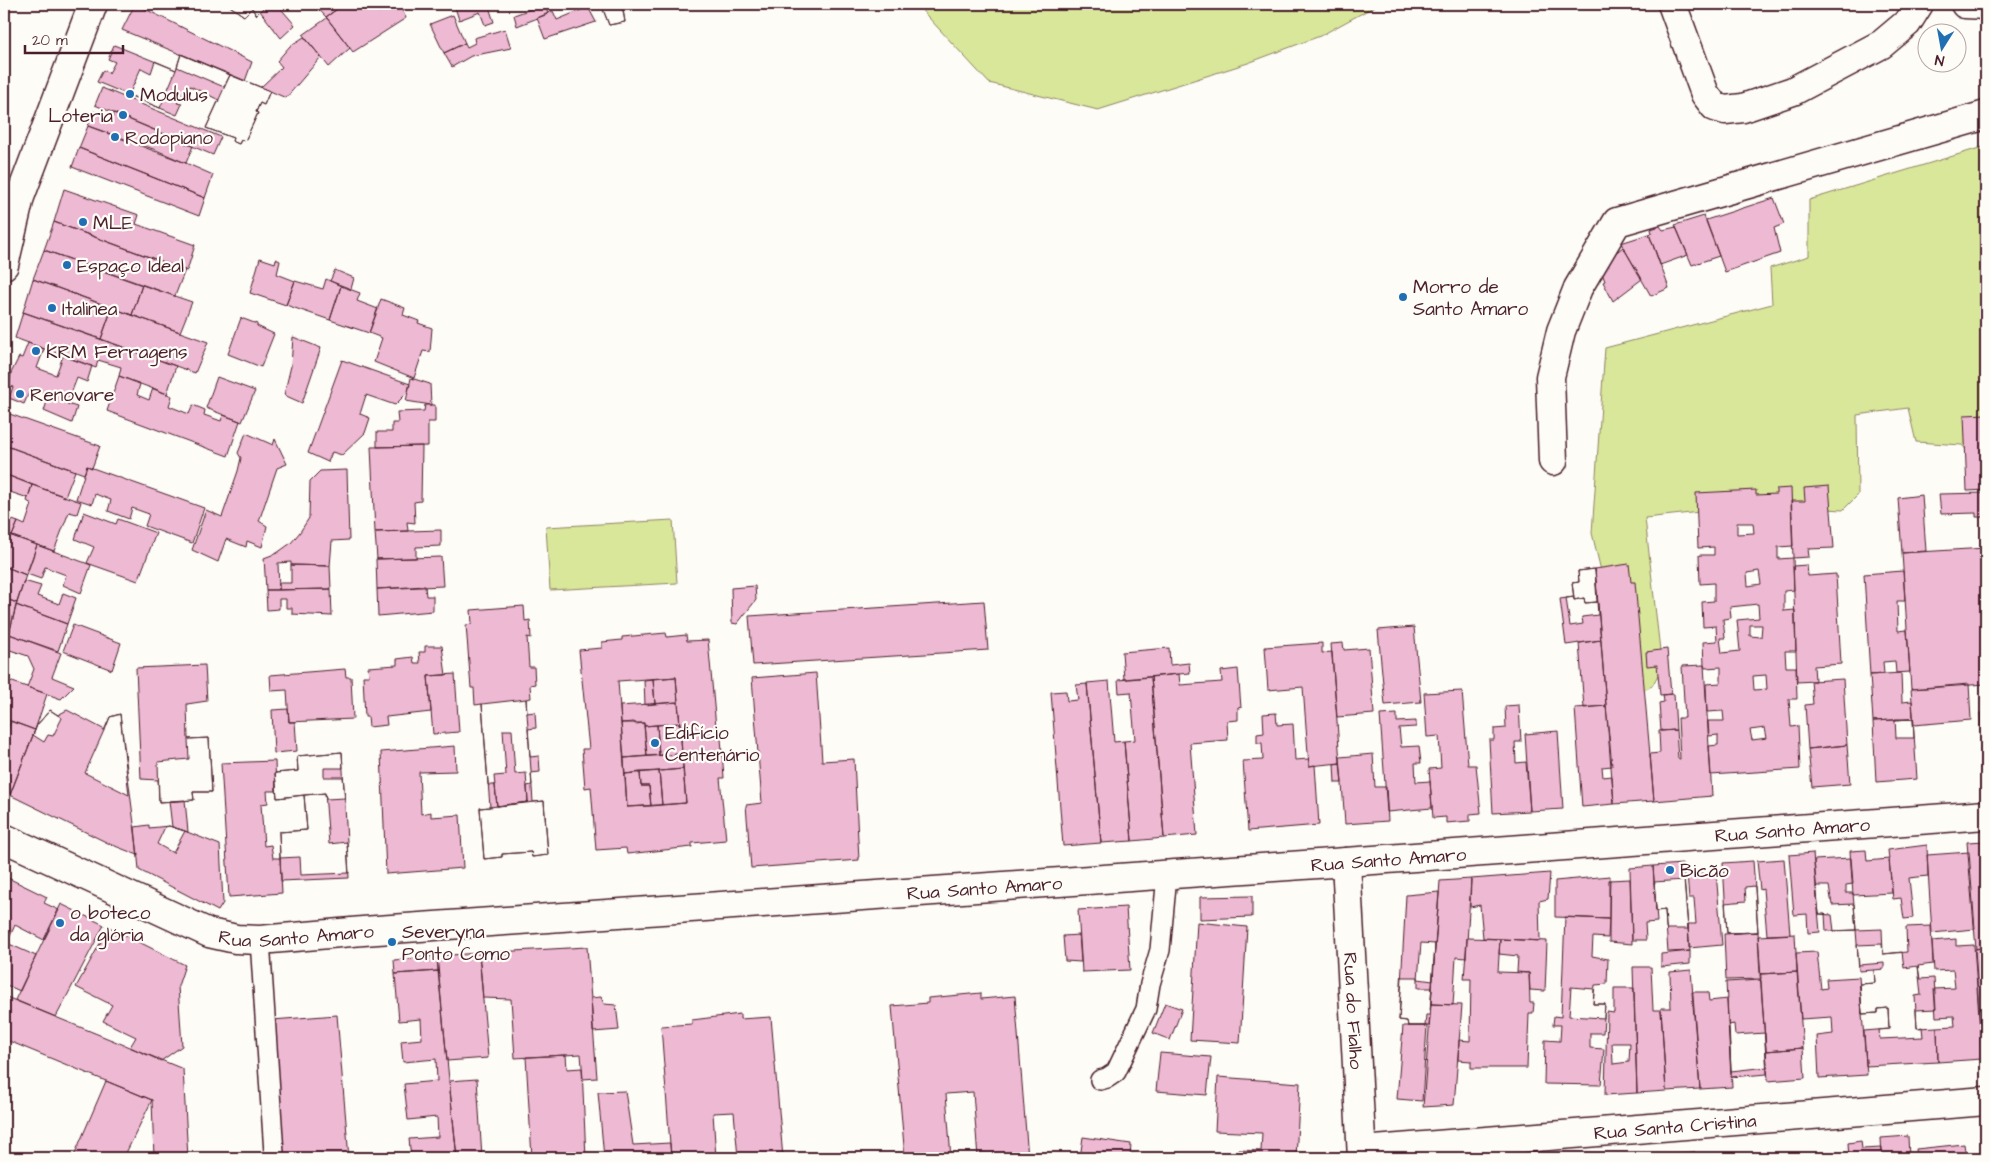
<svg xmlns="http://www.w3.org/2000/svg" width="1990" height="1162" font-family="'Architects Daughter',sans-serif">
<rect width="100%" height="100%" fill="#fdfcf7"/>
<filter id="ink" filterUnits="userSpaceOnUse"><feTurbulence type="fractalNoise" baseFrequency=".02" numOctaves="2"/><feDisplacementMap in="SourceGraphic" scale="10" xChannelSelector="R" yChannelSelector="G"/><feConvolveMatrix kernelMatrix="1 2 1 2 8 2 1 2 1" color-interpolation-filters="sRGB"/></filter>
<g filter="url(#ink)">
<path fill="#d8e79a" stroke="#918362" d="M916 4H1379L1320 36 1248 63 1098 110 989 83Z
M1986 146V472L1962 445 1916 442 1908 408 1857 415 1858 495 1843 510 1764 505 1645 518 1662 668 1652 686 1631 697 1592 533 1605 348 1772 304 1770 268 1809 256V200Z
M673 520 677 583 550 590 546 527Z"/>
<path fill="#eeb9d3" stroke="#4a1f2b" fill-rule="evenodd" d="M135 4 252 62 245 81 122 30Z
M227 4H277L295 25 281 38 260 11 256 15 252 8 244 16Z
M227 4H259L263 8 256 15 252 8 244 16Z
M314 4H344L326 17Z
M344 4H360L362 7 371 4 379 12 394 4H399L406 18 353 52 326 17Z
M454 4H488L494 22 485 25 480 12 459 20Z
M545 4 548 14 517 26 514 15Z
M601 4H622L625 22 609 25Z
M601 4H622L625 22 609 25Z
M588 7 596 22 545 39 537 18 553 11 557 20Z
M453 15 465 43 444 53 430 24Z
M327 18 350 48 329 67 303 35Z
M505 29 511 48 471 56 452 67 444 53 465 43 467 47 475 43 474 38Z
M304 37 321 57 286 98 261 87 282 67 277 61 290 46Z
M114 45 176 70 181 54 270 91 264 105 260 103 256 112 258 113 245 141 241 140 239 144 232 141 233 138 206 128 219 100 190 86 185 96 181 93 177 103 182 104 177 115 97 82 103 70 109 73 115 62 108 59Z
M181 54 230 75 224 87 177 67Z
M155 61 176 70 160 108 129 95 141 68 151 73Z
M230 75 270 91 264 105 260 103 256 112 258 113 245 141 241 140 239 144 232 141 233 138 206 128Z
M102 88 221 137 213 155 95 105Z
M93 111 112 120 114 113 193 146 186 163 88 126Z
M88 126 156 150 213 175 205 198 79 148Z
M79 148 205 198 199 216 72 167Z
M64 189 139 215 136 224 195 245 187 271 54 222Z
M1774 198 1784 224 1774 228 1780 253 1725 272 1706 220Z
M1704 216 1719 256 1692 265 1675 225Z
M54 222 185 270 175 296 44 250Z
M1660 226 1663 230 1676 227 1688 255 1660 265 1649 234 1652 233 1651 229Z
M1649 234 1669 288 1651 296 1621 243Z
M1623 247 1642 279 1613 301 1603 282 1605 281 1599 266Z
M44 250 142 285 132 315 33 279Z
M260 258 275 263 276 259 280 261 277 274 295 281 286 305 250 293Z
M335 270 354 278 351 289 330 281Z
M33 279 112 308 101 339 23 312Z
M326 279 341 286 330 320 286 305 295 281 323 289Z
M142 285 192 302 180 332 132 315Z
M341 286 360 293 357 301 378 309 369 333 330 320Z
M381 299 405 308 403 315 419 321 418 323 432 328 430 352 423 351 414 378 374 362 382 338 369 333Z
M112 308 208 342 195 373 101 339Z
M23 312 176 366 167 394 119 376 121 367 98 360 96 368 15 338Z
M241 318 257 324V326L274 334 261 367 228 354Z
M293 337 321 348 302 403 284 395 291 366Z
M28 343 44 349 37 368 56 375 63 356 92 366 87 382 77 378 67 404 77 407 72 423 44 411 49 395 31 388 24 404 9 398 13 387 10 386 11 373 19 357 22 358Z
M342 360 410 384 408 392 395 405 366 395 360 414 370 418 365 433 342 455 332 452 328 462 308 453Z
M119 376 140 384 137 395 149 400 153 388 172 396 169 406 189 414 193 405 205 410 204 415 221 421 223 415 240 421 228 456 107 411Z
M217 377 255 391 242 422 206 408Z
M411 378 430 384 431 405 406 401Z
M425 405H435V422H428V446L377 447V432H392V423H398L397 412 424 411Z
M4 412 100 446 92 468 87 466 84 474 4 445Z
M1986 414V490L1967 491 1964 415Z
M246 433 273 445 275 439 287 464 277 468 259 521 267 526 262 547 247 541 246 547 226 539 218 562 192 550 206 510 222 517 238 471 241 458 238 453Z
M4 445 75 471 65 497 4 474Z
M422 446 421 501 414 502 415 523 407 522 408 531 375 532 371 447Z
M87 466 204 508 192 543 145 526 149 514 132 508 129 519 108 511 111 500 95 494 92 504 76 499Z
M347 470 349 540 332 541 330 566 291 565V562L278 563 279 590H266L264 558 277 553 291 543 300 532 309 518 310 481 320 471Z
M4 474 32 485 28 498 4 490Z
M32 485 81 502 77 514 69 512 54 551 12 536 18 522 25 525 32 504 27 501Z
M1829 486 1834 548 1808 549 1809 557 1793 558 1791 501H1805L1804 488Z
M1791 488 1793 546 1778 547V559L1793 558 1794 590 1784 591V611L1795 610 1796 651H1785L1786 667H1796L1797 699H1789L1791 727 1798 726 1800 769 1711 775 1709 746 1718 745V735L1709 736 1708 721H1724L1723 711 1707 712 1706 684 1721 683V667L1705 668 1704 665 1703 642 1717 641 1716 626 1703 627 1702 602 1714 601V583L1700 584 1699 555H1714V547L1698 548 1696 493 1756 490V495L1776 494V489ZM1737 523H1753L1754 533 1737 534ZM1759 571 1761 584 1748 586 1747 573ZM1750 625H1762L1761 637 1750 636ZM1766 675 1767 689 1754 690 1753 676ZM1765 728 1767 738 1752 740 1750 730Z
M1986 493V517H1976V513L1941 514 1939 494Z
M1922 495 1926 551 1902 553 1898 498Z
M84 512 116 524 118 519 156 533 138 581 87 563 94 547 75 539Z
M4 517 18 522 12 536 4 533Z
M441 530V546L416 547V558L377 559 375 532Z
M4 533 37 545 26 575 4 566Z
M37 545 91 565 81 593 63 585 66 575 45 567 41 579 27 574Z
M1986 548V684L1911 689 1902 553Z
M441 557 443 586 377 589 376 559Z
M1629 564 1631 582H1635L1654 801 1614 804 1595 569Z
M291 565 330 566 331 589 279 590V583H291Z
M1807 565 1808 576 1836 574 1841 664 1814 666 1815 681 1797 682 1793 566Z
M4 566 26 575 17 603 4 598Z
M1595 569 1601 640 1566 645 1560 599 1574 597 1572 583 1579 582 1578 571Z
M1595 569 1597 602 1585 603 1584 598 1574 600 1572 583 1579 582 1578 571Z
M1903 571 1905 601H1897L1898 631 1907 630 1910 672 1896 673 1895 661 1883 662 1884 674 1870 675 1864 574Z
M24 581 41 586 37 596 59 604 63 593 76 598 67 624 16 605Z
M425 586 426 596H433V611L378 616 377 589Z
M755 586 756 600 737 624 732 623 731 588Z
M331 589 332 616 292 614V608H286V599H279V609L267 610 266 590Z
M1574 597V600L1584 598 1585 603 1597 602 1598 615 1582 617 1583 624 1570 626 1566 598Z
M4 598 17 603 9 634 4 632Z
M984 601 988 650 753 665 749 616Z
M1758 604 1759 618 1737 620 1740 651 1722 653 1720 638H1725L1723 619 1731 618 1730 607Z
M16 605 67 624 58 651 9 634Z
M524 606 525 621 530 620 531 638 527 637 529 667H534L535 684 530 685 531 698 526 699 527 713 535 712 536 728 528 729 530 757 539 756 540 772 531 773 533 802 544 801 548 855 532 857 531 852 502 854V857L484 859 480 808 490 807 482 704 475 705 474 688H471L466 625 472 624 471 610Z
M73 625 121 643 112 670 63 651Z
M1414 627 1421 702 1385 705 1378 630Z
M4 632 61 653 52 677 74 686 61 699 27 687 34 669 28 656 7 649 4 659Z
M666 633 667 637 686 635 687 641 708 640 717 738H721L724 778H720L726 840 692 843V847L627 854 626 848 596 850 591 787 585 788 582 749H589L579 650 602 648V642L622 640V637Z
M1601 640 1606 706 1584 708 1579 643Z
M1322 643V653L1332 652 1340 763 1309 766 1303 687 1268 690 1265 647Z
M1343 643 1344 650 1369 648 1374 714 1337 717 1331 644Z
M425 646H442L446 675 428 676 431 712 386 717 387 725 369 727 368 717H365L363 676H369L368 667 397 665V659L413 657 414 663H420L419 652H425Z
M1169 648 1170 665 1189 663 1190 673 1124 679 1122 652Z
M1667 649 1671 694 1660 695 1657 665 1647 666 1646 652Z
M205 665 207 701 187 704 188 739 209 738 212 792H193L194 800 159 802 158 780 141 779 136 668Z
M1704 665 1712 796 1654 801 1650 754 1660 753 1659 731 1676 730 1678 759H1680L1678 718H1685L1682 666Z
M345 669 346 677H351L353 719 289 722 287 690 271 691 270 675Z
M1238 669 1241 708 1238 707V720L1227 721 1228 740 1190 743 1197 835 1164 838 1151 677 1179 674 1180 685 1222 682 1221 671Z
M816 673 822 761 854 759 859 860 751 868 746 805 762 803 752 678Z
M1901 673 1902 702 1912 701 1913 719 1873 721 1870 675Z
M455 674 459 732 433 734 428 676Z
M676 677 686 803 627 807 618 681Z
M676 677 678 702 655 704 653 679Z
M1151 677 1164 838 1132 841 1124 741 1135 740 1131 692 1119 693 1118 680Z
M4 679 47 694 35 730 4 719Z
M653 679 655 704 645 705 644 680Z
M1843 679 1847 745 1808 749 1805 705 1813 704 1811 681Z
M1109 681 1114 742 1124 741 1132 841 1101 843 1087 683Z
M1087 684 1101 843 1063 846 1051 692 1066 691 1067 701 1078 700 1076 685Z
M1969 684 1971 720 1914 725 1911 689Z
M1462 691 1468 765H1476L1481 813 1470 814V821L1446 823V817L1433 818 1429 769 1441 768 1439 736 1427 737 1424 693Z
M1671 694H1674L1676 730 1661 731 1659 703 1664 702 1663 695Z
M526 699 532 785 527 786 528 802 497 806 495 785H488L482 704Z
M678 702 680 723 644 726V723H621L620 706Z
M1519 705 1521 742H1515L1516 763 1526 762 1530 811 1493 813 1489 740H1494V729L1506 728 1505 706Z
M1606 706 1612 766 1602 767 1603 777 1612 776 1614 804 1582 807 1575 708Z
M288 709 289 722H295L297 751 274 753 272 710Z
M50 710 58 715 67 710 105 730 110 717 120 714 138 855 110 844 10 795 37 725Z
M50 710 62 718 53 736 48 735 44 742 33 735 37 725Z
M1986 712V774H1984L1980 713Z
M1276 713 1277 725 1293 724 1295 760 1309 759V766L1315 765 1319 825 1248 831 1243 761 1263 760 1262 743H1257V734L1264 733 1263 714Z
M120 714 129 795 85 773 110 717Z
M1397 714V722L1416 721V727L1399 728 1401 747 1419 746 1421 763H1415L1416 782 1430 781 1432 808 1387 812 1380 715Z
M1895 719H1913L1914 738H1896Z
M1913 719 1917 779 1876 782 1873 721Z
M11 721 35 730 6 805 4 804V738Z
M634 722 635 724 644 723 647 756 624 758 621 723Z
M680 723 682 754 659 755 657 725Z
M657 725 659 755 647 756 644 726Z
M503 730H512L515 774 526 773 528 802 497 806 494 776 506 775Z
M1558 731 1563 809 1530 811 1525 734Z
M209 738 212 792H193L194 800 159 802 158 762 189 759 188 739Z
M1847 745 1850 784 1812 787 1808 749Z
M455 746 456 771 419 772 421 814 431 812V817L460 815 463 868 386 874 381 752Z
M342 752 343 768H324V777H343L345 798 326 799 325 793 277 798 275 773 298 771 297 756Z
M342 752 349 878 281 881 279 832 307 830 304 795 277 798 275 773 298 771 297 756Z
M682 754 683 769 625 774 624 758Z
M1373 754 1375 787H1386L1388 821 1345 824 1340 757Z
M275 761 276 791H267L268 803 261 804 264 846 271 845 273 858H280L282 893 229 897 221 763Z
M1340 763 1342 783H1335L1334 764Z
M683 769 686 803 662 805 659 771Z
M659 771 662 805 651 806 649 786H641L640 772Z
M640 772 641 786H649L651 806 627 807 625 774Z
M325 793 329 844 347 842 349 873 301 875 300 857 280 858 279 832 307 830 304 795Z
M185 800 188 832 172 827 169 801Z
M544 801 548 855 532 857 531 852 502 854V857L484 859 480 808Z
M149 825V828L169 826 182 830 220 845 223 903 218 911 139 870 135 827Z
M169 826 185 831 173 853 157 844 165 827Z
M1986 841V947L1976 949 1967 842Z
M1927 845 1928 876 1909 878 1913 918 1904 919 1901 898 1893 899 1888 850Z
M1866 850 1867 861 1889 859 1892 893 1853 895 1850 851Z
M1969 852 1975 929 1932 933 1927 855Z
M1813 853 1820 932 1808 933 1807 914 1794 915 1789 855Z
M1851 858 1853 884 1846 885V893H1853L1856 930 1826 931 1825 914H1819L1814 860Z
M1784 859 1790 934 1767 935 1763 889 1760 890 1757 861Z
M1753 861 1758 932 1727 933 1723 863Z
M1683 864 1690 951 1668 952 1665 910 1656 911 1653 866Z
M1653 866 1657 922 1645 923 1646 940H1632L1630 868Z
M1716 872 1722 945 1689 948 1688 924H1696L1694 898H1689L1687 874Z
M1550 873 1548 899 1539 901 1540 941 1483 938 1480 905 1470 907 1471 879Z
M4 876 47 897 44 903 59 910 44 940 15 925 7 943 36 956 20 991 4 984Z
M1610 876 1609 919 1555 917V881Z
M1471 879 1466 958 1456 957 1453 1005 1431 1004 1440 881Z
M1630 879 1632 944 1609 942V880Z
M1684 880 1688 929H1666L1665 910 1656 911 1654 882Z
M1755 886 1758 932 1727 933 1725 903 1746 901 1745 887Z
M1816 886H1829L1832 905 1854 904 1856 930 1834 931 1832 915 1819 914Z
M1439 892 1429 1026H1408L1407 1021 1399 1020 1406 895Z
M1252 896V917L1200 919V897Z
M61 904 104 925 56 1017 15 1000Z
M1126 907 1130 970 1082 972 1078 910Z
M1565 917 1609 919 1608 938 1593 937 1592 956 1608 959 1607 984 1595 985 1593 1004H1605L1603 1033H1590V1048L1604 1049 1601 1085 1544 1084 1545 1040 1560 1041 1561 1025H1553L1554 1016 1561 1017Z
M1197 922 1247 927 1240 1043 1190 1040Z
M1931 926 1933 964 1918 966 1920 979 1934 978 1936 1009 1916 1010 1917 1028 1937 1027 1938 1062 1866 1066 1864 1031 1889 1029 1888 1008 1878 1009V1013L1862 1014 1860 984 1875 983 1874 970 1859 971 1856 930 1882 929 1883 954 1907 952 1906 927Z
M109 927 185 965 178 986 182 1046 161 1061 130 1047 136 1037 103 1021 112 1005 76 987Z
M1758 932 1761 979 1726 980 1724 934Z
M1795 934 1797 972 1760 974 1758 936Z
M1079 935 1081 962 1065 961 1063 936Z
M1467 938 1500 939 1498 972 1529 973 1530 1003H1534L1533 1013H1529L1527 1068H1471V1061L1458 1060 1459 1040 1470 1041 1471 979H1464Z
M1500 939 1547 941 1545 991 1530 990 1529 973 1517 972 1518 956 1499 954Z
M1956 939V946L1974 945 1982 1059 1938 1062 1937 1027 1955 1026 1954 1016 1936 1017 1934 989 1955 988 1953 970 1934 971 1932 941Z
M1421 943 1435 944 1433 981 1418 979Z
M1882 944 1883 954 1902 952 1904 968 1918 966 1921 995 1915 996 1917 1028 1922 1027 1923 1037 1880 1039 1879 1030 1889 1029 1888 1008 1878 1009V1013L1862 1014 1860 984 1875 983 1874 970 1884 969V963L1859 965 1857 945Z
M587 947 597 1078 583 1079 581 1054 515 1058 511 999 483 998 479 953Z
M1986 947V1068H1983L1975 949Z
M1690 951V964L1661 967V954Z
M1817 952 1821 989 1827 988 1826 979 1859 977 1867 1075 1819 1078 1817 1036 1833 1034 1832 1017 1801 1019 1796 953Z
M479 953 488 1058 447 1061 437 956Z
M437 956 438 971 395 974 394 960Z
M1633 967H1651L1653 1010H1661L1666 1091 1637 1093Z
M1691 970 1700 1089 1666 1091 1661 1008H1671L1670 972Z
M438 971 457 1158H411L409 1139 438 1137 437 1117 408 1120 404 1084 437 1081 436 1059 403 1062 401 1041 422 1039 421 1019 399 1021 395 974Z
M1797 972 1803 1048 1766 1051 1760 974Z
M1402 977H1418V988H1432L1430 1015H1426L1425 1026H1408L1407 1021 1399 1020Z
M1761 980 1767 1074 1731 1077 1726 982Z
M1571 987 1594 989 1593 1004H1605L1604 1018 1569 1016Z
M1614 988H1634L1637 1093 1605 1095 1607 1012 1614 1013Z
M1692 992H1708L1709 1001 1727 999 1732 1087 1700 1089Z
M981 993V999L1015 996 1028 1158H978L973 1092 946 1094 951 1158H905L892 1006 928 1003V998Z
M4 996 183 1069 188 1158H154L152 1100 4 1039Z
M601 997 604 1004 616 1005 619 1030 593 1032 591 998Z
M1165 1003 1182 1009 1170 1040 1153 1033Z
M1431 1004 1462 1005 1454 1105 1423 1107Z
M740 1014V1019L771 1017 783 1158H738L734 1112 713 1113 716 1158H671L661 1026 692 1024V1020Z
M337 1015 349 1158H283L272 1020Z
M1734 1024 1735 1035 1765 1033 1767 1067 1731 1071 1729 1025Z
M1403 1026H1427L1422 1101 1397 1099Z
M1612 1043H1630L1629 1062 1613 1064Z
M1803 1048 1805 1078 1768 1081 1766 1051Z
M1160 1053 1211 1057 1207 1095 1156 1091Z
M566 1055 567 1069 582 1068 586 1158H532L526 1057Z
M1218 1077 1300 1083 1296 1158H1239V1150L1261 1151 1262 1133 1215 1131Z
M477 1079 482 1158H457L449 1081Z
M106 1081 152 1100 126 1153 136 1158H73Z
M625 1091 633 1145 670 1143 671 1156 604 1158 598 1092Z
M1908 1136 1909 1158H1882L1881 1138Z
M1083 1137 1131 1144 1130 1158H1080Z
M1861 1141 1862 1149 1882 1148V1158H1849L1848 1143Z
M1964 1144 1966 1158H1917L1916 1149Z
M1695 1152 1696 1158H1668V1154Z
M1668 1154V1158H1640V1157Z
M1827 1154V1158H1773Z"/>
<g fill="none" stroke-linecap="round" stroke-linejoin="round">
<g stroke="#4a1f2b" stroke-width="22">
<path id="service" d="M260 940 274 1153
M1100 1080 1107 1078 1116 1072 1146 1009 1150 984 1160 950 1167 875"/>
</g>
<g stroke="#4a1f2b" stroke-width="31">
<g id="minor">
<path d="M1672 4 1705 94 1715 107 1725 110 1743 108 1793 91 1882 44 1907 23 1919 4"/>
<path d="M1965 4 1986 5"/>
<path d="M1553 461 1550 377 1561 331 1578 288 1617 222 1986 115"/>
<path id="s1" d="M4 838 209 933 236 939 260 940 363 931 1346 862 1986 815"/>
<path id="s2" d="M1346 862 1362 1158"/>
<path id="s3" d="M1362 1151 1986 1101"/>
</g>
</g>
<g stroke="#4a1f2b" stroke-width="31">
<path id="secondary" d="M4 265 20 197 93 4"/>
</g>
<use href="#service" stroke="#fdfcf7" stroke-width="19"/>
<use href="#minor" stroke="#fdfcf7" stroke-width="28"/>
<use href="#secondary" stroke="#fdfcf7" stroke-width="28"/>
</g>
</g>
<g fill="#1f6fb2" stroke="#fdfcf7" stroke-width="2">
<circle cx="130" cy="94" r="5"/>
<circle cx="123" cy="115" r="5"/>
<circle cx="115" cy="137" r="5"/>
<circle cx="83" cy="222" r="5"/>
<circle cx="67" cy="265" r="5"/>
<circle cx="1403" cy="297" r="5"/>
<circle cx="52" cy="308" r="5"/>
<circle cx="36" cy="351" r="5"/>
<circle cx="20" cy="394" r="5"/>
<circle cx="655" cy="743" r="5"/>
<circle cx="1670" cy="870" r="5"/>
<circle cx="60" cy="923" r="5"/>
<circle cx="392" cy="942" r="5"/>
</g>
<g text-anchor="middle" stroke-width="4.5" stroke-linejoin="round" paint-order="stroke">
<g font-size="19" fill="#4a1f2b" stroke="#fdfcf7" text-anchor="start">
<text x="140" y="101">Modulus</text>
<text x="113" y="122" text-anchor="end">Loteria</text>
<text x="125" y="144">Rodopiano</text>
<text x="93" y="229">MLE</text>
<text x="77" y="272">Espaço Ideal</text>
<text x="1413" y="293">Morro de<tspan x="1413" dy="22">Santo Amaro</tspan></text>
<text x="62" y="315">Italinea</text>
<text x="46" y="358">KRM Ferragens</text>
<text x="30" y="401">Renovare</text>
<text x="665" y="739">Edifício<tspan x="665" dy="22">Centenário</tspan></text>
<text x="1680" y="877">Bicão</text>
<text x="70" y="919">o boteco<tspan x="70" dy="22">da glória</tspan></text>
<text x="402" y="938">Severyna<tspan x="402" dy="22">Ponto Como</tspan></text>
</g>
<g font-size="19" fill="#4a1f2b" stroke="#fdfcf7">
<text dy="7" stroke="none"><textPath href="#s1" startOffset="1814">Rua Santo Amaro</textPath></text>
<text dy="7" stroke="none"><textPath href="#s1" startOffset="1409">Rua Santo Amaro</textPath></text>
<text dy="7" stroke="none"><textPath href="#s1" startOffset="1004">Rua Santo Amaro</textPath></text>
<text dy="7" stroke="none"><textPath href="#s1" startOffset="314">Rua Santo Amaro</textPath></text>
<text dy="7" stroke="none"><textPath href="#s2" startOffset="149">Rua do Fialho</textPath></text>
<text dy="7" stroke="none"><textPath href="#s3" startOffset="314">Rua Santa Cristina</textPath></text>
</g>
</g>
<rect width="1990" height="1162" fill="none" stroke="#fdfcf7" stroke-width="20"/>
<rect x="10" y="10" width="1970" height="1142" fill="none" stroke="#4a1f2b" stroke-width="2" filter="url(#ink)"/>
<g transform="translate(1942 48) rotate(191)"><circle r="24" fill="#fdfcf7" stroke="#b5a4a5"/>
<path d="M0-4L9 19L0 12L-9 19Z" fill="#1f6fb2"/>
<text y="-8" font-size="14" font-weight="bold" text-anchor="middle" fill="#4a1f2b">N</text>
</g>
<path d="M25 45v8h98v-8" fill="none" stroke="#4a1f2b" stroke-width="2.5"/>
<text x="32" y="45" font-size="15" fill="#4a1f2b" stroke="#fdfcf7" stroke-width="4" paint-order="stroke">20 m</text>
</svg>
